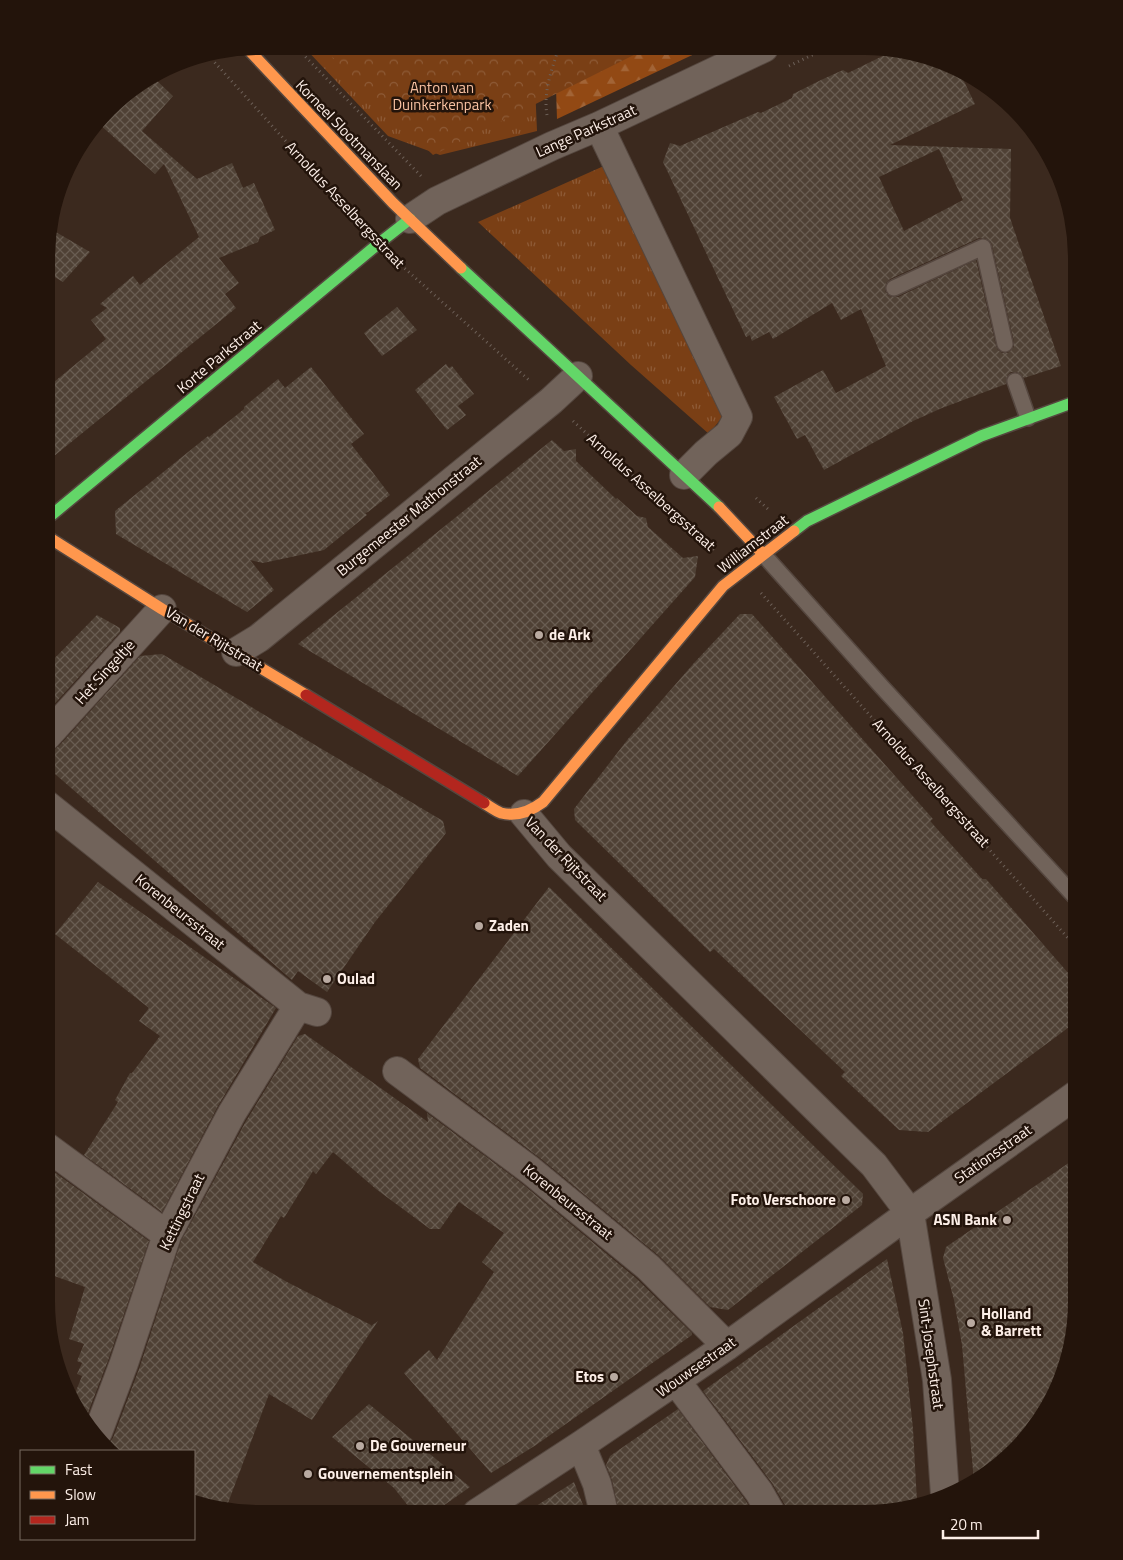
<svg xmlns="http://www.w3.org/2000/svg" width="1123" height="1560" font-family="'Titillium Web',sans-serif">
<defs>
<pattern id="grass-tufts" width="24" height="20" patternUnits="userSpaceOnUse" patternTransform="scale(1.25)"><rect width="24" height="20" fill="#7a3f15"/><path d="M3 7l-1-3M5 7V3M7 7l1-3M15 17l-1-3M17 17v-4M19 17l1-3" fill="none" stroke="#8e5b37"/></pattern>
<pattern id="forest-firs" width="22" height="20" patternUnits="userSpaceOnUse" patternTransform="scale(1.25)"><rect width="22" height="20" fill="#924914"/><path d="M5 1l3.5 6h-7zM16 11l3.5 6h-7z" fill="#a26436"/></pattern>
<pattern id="park-crowns" width="20" height="18" patternUnits="userSpaceOnUse" patternTransform="scale(1.25)"><rect width="20" height="18" fill="#7a3f15"/><path d="M2 6a3 3 0 1 1 6 0M12 15a3 3 0 1 1 6 0" fill="none" stroke="#8e5b37"/></pattern>
<pattern id="building-cross-hatch" width="8" height="8" patternUnits="userSpaceOnUse" patternTransform="scale(1.25)"><rect width="8" height="8" fill="#4f4135"/><path d="M0 0l8 8M0 8l8-8" fill="none" stroke="#695d52"/></pattern>
</defs>
<rect width="100%" height="100%" fill="#3b291e"/>
<path fill="url(#grass-tufts)" d="M303 46 369 47 535 85 537 131 440 155 388 136Z
M606 165 726 412 709 434 631 365 478 222Z"/>
<path fill="url(#forest-firs)" d="M568 47 707 48 557 119 556 88Z"/>
<path fill="url(#park-crowns)" d="M321 46 650 47 433 155Z"/>
<path fill="url(#building-cross-hatch)" fill-rule="evenodd" d="M897 49 946 62 958 69 975 104 890 145 1011 149 1010 218 1061 366 1024 378 1017 372H1011L1008 375 1006 384 942 408 913 421 824 470 805 435 797 439 774 397 823 370 836 393 886 366 861 309 841 320 832 303 773 339 769 332 752 341 750 335 746 337 663 162 670 143 680 146 758 112 761 113 792 98 793 94 821 80 843 70 848 73ZM939 149 963 200 904 231 879 177ZM979 238H985L990 241 992 245 1014 342V347L1008 353H1002L998 350 996 346 976 260 898 297H894L889 296 885 291 886 283 890 279Z
M154 78 173 96 142 131 197 179 232 163 243 188 254 183 275 230 260 237 258 242 219 258 239 283 225 294 236 308 48 461V387L106 339 91 320 107 308 100 304 133 276 140 285 199 237 164 164 155 174 98 123 118 99Z
M49 228 90 252 63 282 48 273Z
M397 307 417 330 382 356 364 333Z
M446 364 449 368 452 366 474 394 458 406 466 415 447 430 415 390Z
M311 367 364 434 351 444 390 495 368 512 365 513 367 515 324 550 263 563 250 560 274 590 247 612 116 534 115 511 208 436 209 437 233 418 244 409V407L278 379 285 388Z
M552 440 564 451 576 449V461L616 499 617 498 637 516 646 518 648 527 683 558 698 556 695 577 518 776 298 644Z
M740 614H752L933 819 930 821 982 879H986L1076 982V1022L928 1132 899 1130 841 1076 845 1072 714 949 710 952 575 820 574 809 628 739 694 663Z
M97 615 120 628V632L47 712V666Z
M162 654 443 821 446 833 375 922 327 992 298 971 292 980 47 767V751H52L59 746 140 656Z
M98 882 276 1008 218 1106 162 1212 84 1155 118 1102 115 1100 130 1073H132L160 1036 139 1021 149 1008 55 934Z
M549 887 863 1194 862 1205 728 1310 710 1307 658 1255 540 1158 420 1068 418 1059Z
M305 1034 428 1122 427 1113 520 1182 637 1279 692 1333V1335L536 1445 491 1473 404 1373 429 1350 437 1360 494 1272 482 1262 504 1233 459 1202 440 1229H430L376 1189 333 1152 316 1174 313 1171 284 1218 281 1216 253 1262 287 1282 371 1325V1326L378 1321 312 1420 269 1394 225 1511 194 1502V1451H114L108 1444 113 1438 139 1369 181 1241 246 1121 298 1036Z
M1076 1158V1317L1065 1371 1041 1420 1005 1461 974 1482 962 1345 954 1300 943 1258 946 1247Z
M46 1166 149 1241 109 1358 86 1418 72 1401 82 1376 77 1374 82 1363 77 1361 84 1344 69 1339 85 1287 46 1273Z
M887 1259 903 1333 913 1429 917 1502 866 1514H787L785 1505 772 1483 703 1391Z
M369 1404 470 1487 433 1513 413 1512 394 1488 332 1437Z
M678 1409 746 1501 753 1513H619L612 1480 606 1465 610 1456Z
M574 1482 585 1510 586 1507 588 1513H525Z"/>
<g fill="none" stroke-linecap="round" stroke-linejoin="round">
<g stroke="#55473f" stroke-width="18">
<path id="lane" d="M894 288 983 247 1005 344
M1015 381 1028 418
M763 554 882 687 1076 898"/>
</g>
<g stroke="#55473f" stroke-width="30">
<path id="street" d="M599 126 738 417 729 434 706 453 684 475
M410 219 437 201 552 146 599 126 764 48
M236 652 259 638 551 401 578 376
M47 736 162 609
M47 805 298 1006 317 1012
M524 814 559 856 874 1165 910 1213 937 1380 945 1495
M397 1071 530 1170 648 1267 727 1346
M47 1147 167 1235
M676 1381 759 1492 771 1513
M98 1432 124 1363 167 1235 232 1113 298 1006
M581 1445 597 1484 604 1513
M477 1513 581 1445 727 1346 910 1213 1076 1095"/>
</g>
<g stroke="#55473f" stroke-width="14">
<path id="fast" d="M461 268 719 507
M48 518 378 244 410 219
M794 531 807 521 981 436 1077 401"/>
</g>
<g stroke="#55473f" stroke-width="14">
<path id="slow" d="M247 48 393 203 461 268
M719 507 763 554
M48 537 162 609 306 695
M484 803C489 806 496 811 501 813 517 817 531 811 543 802L723 586 794 531"/>
</g>
<g stroke="#55473f" stroke-width="14">
<path id="jam" d="M306 695 484 803"/>
</g>
<path stroke="#6d6058" stroke-width="3" stroke-dasharray="1 4" stroke-linecap="butt" d="M295 46 421 176
M208 55 358 221
M789 66 827 48
M547 115C543 92 552 69 559 47
M401 265 530 381
M573 421 714 550
M756 498 770 511
M761 593 1076 947"/>
<use href="#lane" stroke="#71635a" stroke-width="15"/>
<use href="#street" stroke="#71635a" stroke-width="28"/>
<use href="#fast" stroke="#63d668" stroke-width="11"/>
<use href="#slow" stroke="#ff974d" stroke-width="11"/>
<use href="#jam" stroke="#b3261e" stroke-width="11"/>
</g>
<g fill="#b9aaa1" stroke="#23140b" stroke-width="2">
<circle cx="539" cy="635" r="5"/>
<circle cx="479" cy="926" r="5"/>
<circle cx="327" cy="979" r="5"/>
<circle cx="846" cy="1200" r="5"/>
<circle cx="1007" cy="1220" r="5"/>
<circle cx="971" cy="1323" r="5"/>
<circle cx="614" cy="1377" r="5"/>
<circle cx="360" cy="1446" r="5"/>
<circle cx="308" cy="1474" r="5"/>
</g>
<g text-anchor="middle" stroke-width="5" stroke-linejoin="round" paint-order="stroke">
<g font-size="15" fill="#f7c0a1" stroke="#23140b">
<text x="442" y="93">Anton van<tspan x="442" dy="17">Duinkerkenpark</tspan></text>
</g>
<g font-size="15" fill="#fdefe8" stroke="#23140b">
<text transform="translate(586 131) rotate(-24)" y="5">Lange Parkstraat</text>
<text transform="translate(349 135) rotate(46)" y="5">Korneel Slootmanslaan</text>
<text transform="translate(345 205) rotate(47)" y="5">Arnoldus Asselbergsstraat</text>
<text transform="translate(219 357) rotate(-40)" y="5">Korte Parkstraat</text>
<text transform="translate(651 492) rotate(42)" y="5">Arnoldus Asselbergsstraat</text>
<text transform="translate(409 516) rotate(-39)" y="5">Burgemeester Mathonstraat</text>
<text transform="translate(753 544) rotate(-38)" y="5">Williamstraat</text>
<text transform="translate(214 639) rotate(31)" y="5">Van der Rijtstraat</text>
<text transform="translate(105 672) rotate(-48)" y="5">Het Singeltje</text>
<text transform="translate(931 783) rotate(48)" y="5">Arnoldus Asselbergsstraat</text>
<text transform="translate(566 859) rotate(46)" y="5">Van der Rijtstraat</text>
<text transform="translate(180 912) rotate(39)" y="5">Korenbeursstraat</text>
<text transform="translate(993 1154) rotate(-35)" y="5">Stationsstraat</text>
<text transform="translate(568 1202) rotate(39)" y="5">Korenbeursstraat</text>
<text transform="translate(182 1212) rotate(-64)" y="5">Kettingstraat</text>
<text transform="translate(931 1354) rotate(82)" y="5">Sint-Josephstraat</text>
<text transform="translate(696 1367) rotate(-35)" y="5">Wouwsestraat</text>
</g>
<g font-size="15" font-weight="bold" fill="#fdefe8" stroke="#23140b" text-anchor="start">
<text x="549" y="640">de Ark</text>
<text x="489" y="931">Zaden</text>
<text x="337" y="984">Oulad</text>
<text x="836" y="1205" text-anchor="end">Foto Verschoore</text>
<text x="997" y="1225" text-anchor="end">ASN Bank</text>
<text x="981" y="1319">Holland<tspan x="981" dy="17">&amp; Barrett</tspan></text>
<text x="604" y="1382" text-anchor="end">Etos</text>
<text x="370" y="1451">De Gouverneur</text>
<text x="318" y="1479">Gouvernementsplein</text>
</g>
</g>
<path d="M0 0H1123V1560H0ZM258 55H865A203 203 0 0 1 1068 258V1302A203 203 0 0 1 865 1505H258A203 203 0 0 1 55 1302V258A203 203 0 0 1 258 55Z" fill="#23140b" fill-rule="evenodd"/>
<rect x="20" y="1450" width="175" height="90" fill="#23140b" stroke="#7a6c63"/>
<rect x="30" y="1466" width="25" height="8" fill="#63d668" stroke="#7a6c63"/>
<text x="65" y="1475" font-size="15" fill="#fdefe8">Fast</text>
<rect x="30" y="1491" width="25" height="8" fill="#ff974d" stroke="#7a6c63"/>
<text x="65" y="1500" font-size="15" fill="#fdefe8">Slow</text>
<rect x="30" y="1516" width="25" height="8" fill="#b3261e" stroke="#7a6c63"/>
<text x="65" y="1525" font-size="15" fill="#fdefe8">Jam</text>
<path d="M943 1530v8h95v-8" fill="none" stroke="#fdefe8" stroke-width="2.5"/>
<text x="950" y="1530" font-size="15" fill="#fdefe8" stroke="#23140b" stroke-width="4" paint-order="stroke">20 m</text>
</svg>
